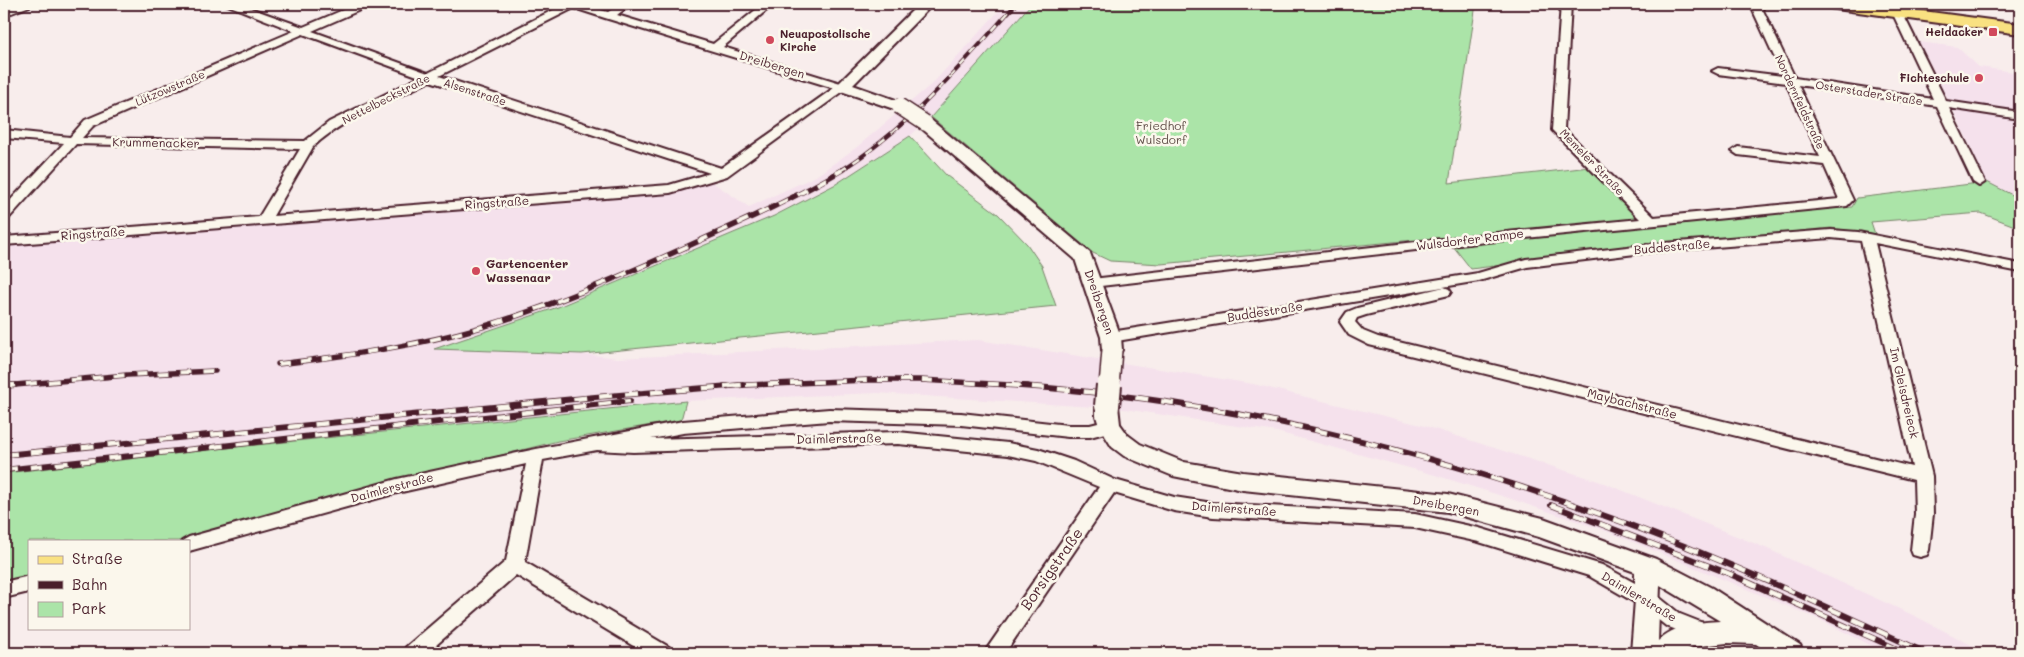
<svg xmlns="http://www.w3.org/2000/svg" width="2024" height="657" font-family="Mali,sans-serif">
<rect width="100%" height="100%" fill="#f8edec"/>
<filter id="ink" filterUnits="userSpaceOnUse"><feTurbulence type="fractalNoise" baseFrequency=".02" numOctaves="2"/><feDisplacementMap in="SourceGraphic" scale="10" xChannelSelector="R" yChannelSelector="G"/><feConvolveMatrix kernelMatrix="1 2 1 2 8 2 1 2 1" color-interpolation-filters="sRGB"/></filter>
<g filter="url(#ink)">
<path fill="#f5e1ec" d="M1005 4H1031L931 117 910 136 836 184 774 216 685 254 558 307 436 349 582 354 618 358 978 340 1253 384 1425 426 1604 483 1761 546 1915 616 1987 653H1886L1816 618 1609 532 1502 496 1435 475 1277 432 1124 409 878 393 686 401 4 472V246L663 194 712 182 749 207 816 176 857 147 934 82Z
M1919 42 1957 47 1979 67 2020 73V112L1949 101Z
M1953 109 2020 120V199L1987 182Z"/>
<path fill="#abe4a8" stroke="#7a826a" d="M1031 4H1476L1449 183 1590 167 1647 224 1852 207 1857 198 1987 182 2020 199V228L1981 213 1871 222 1875 234 1831 228 1648 246 1471 269 1446 237 1161 264 1110 261 1093 253 931 117Z
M910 136 947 176 998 214 1027 244 1042 266 1056 306 582 354 434 349 558 307 774 216 836 184Z
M686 401 681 420 558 441 406 479 178 541H29V577L4 583V473L227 448Z"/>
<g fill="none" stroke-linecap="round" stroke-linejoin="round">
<g stroke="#4a1f2b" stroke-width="4">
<path id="minor" d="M21 4H35L4 16V10Z
M225 4H239L303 27 357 4H370L369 6 312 31 428 73 565 4H580L608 12 620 4H631L617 15 713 44 763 4H774L723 47 847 85 849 87 727 176 670 193 4 245V237L259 217 300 149 76 144 9 218 4 219V207L64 143 4 138V130L70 137 85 120 294 31ZM574 8 605 18 834 88 721 168 439 76ZM303 34 420 77 329 122 305 141 82 138 93 126ZM430 81 710 173 669 185 273 216 313 147C340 120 395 99 430 81Z
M1561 4H1571L1564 129 1654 217 1839 199 1824 165 1738 155 1732 151 1738 147 1820 157 1786 83 1718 74 1712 71 1718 68 1783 76 1750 4H1760L1795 78 1933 99 1892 12 1893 10H1901L1946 101 2020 112V119L1949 108 1985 182 1979 186 1973 182 1937 106 1798 85 1853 200 1847 206 1486 242 1092 287 1087 286 1085 283 1087 280 1092 279 1486 234 1640 219 1552 130Z
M1831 230 1858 232 2020 264V272L1875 243 1932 476 1933 514 1929 550 1927 555 1920 557 1913 555 1911 550 1915 514 1914 480 1369 345 1349 335 1340 322 1347 312 1357 308 1444 287 1449 289 1451 292 1449 295 1366 315 1357 318 1355 322 1363 331 1378 337 1912 467 1861 241 1831 238 1652 252 1527 267 1479 281 1111 342 1106 341 1103 337 1106 333 1111 332 1478 273 1526 259 1652 244Z
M829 409 961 413 1068 425H1090L1110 420 1116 422 1118 426 1116 430 1090 437H1068L961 425 829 421 683 433 651 439 898 432 1008 443 1038 449 1074 461 1115 480 1174 497 1213 503 1415 514 1479 528 1602 565 1655 594 1680 614 1713 627 1716 633 1713 639 1706 641 1666 626 1641 606 1589 576 1479 542 1415 528 1213 517 1174 511 1114 493 1005 653H984L1099 487 1036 461 1008 455 898 444 633 452 597 450 543 460 525 562 669 647 672 653H645L516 575 427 653H403L406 647 506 561 526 464 397 493 189 551V541H182L189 537 397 479 536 449 683 421Z
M29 576V592L4 598V582Z"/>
</g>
<g stroke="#4a1f2b" stroke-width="4">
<path id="tertiary" d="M919 4H933L853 85 904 103 907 106 904 109H894L838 90 835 87 838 84Z
M925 118 931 120 1090 253 1121 337 1122 350 1119 355 1112 357 1105 355 1102 350 1101 337 1075 259 919 126 917 123 919 120Z
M1107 398 1115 401 1118 406 1120 424 1128 435 1140 444 1184 462 1243 472 1448 494 1543 518 1656 559 1712 588 1800 645 1804 653H1769L1756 644 1727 643 1693 647 1681 653H1631L1635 600V572L1539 537 1448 512 1243 490 1173 476 1124 456 1112 447 1099 426 1096 416V406L1099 401ZM1660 585 1720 621C1699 622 1674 625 1658 641Z"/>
</g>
<g stroke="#4a1f2b" stroke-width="4">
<path id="primary" d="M1828 4H1871L2020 24V34L1836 9 1830 8Z"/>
</g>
<use href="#minor" fill="#fbf7ec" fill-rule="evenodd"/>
<use href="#tertiary" fill="#fbf7ec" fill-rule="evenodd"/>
<use href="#primary" fill="#f9e181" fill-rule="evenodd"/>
<g stroke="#4a1f2b" stroke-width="4">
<path id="rail-far2" d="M840 171C909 128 962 64 1016 4"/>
</g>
<g stroke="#4a1f2b" stroke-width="5.5">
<path id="rail-far1" d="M278 364C347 356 416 346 482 327 552 306 619 277 686 247 739 223 792 200 842 170
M4 386 127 375 215 371
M724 386 867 380H921L1028 386"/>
</g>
<g stroke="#4a1f2b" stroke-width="6">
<path id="rail" d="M1006 385C1239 399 1471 461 1687 547 1768 580 1847 616 1926 653
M4 386 15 385
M4 455 595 397 742 385
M4 470 630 401
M1551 505 1730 574 1906 653"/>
</g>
<use href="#rail-far2" stroke="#fbf7ec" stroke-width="2.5" stroke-dasharray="8" stroke-linecap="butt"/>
<use href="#rail-far1" stroke="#fbf7ec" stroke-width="4" stroke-dasharray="11" stroke-linecap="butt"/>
<use href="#rail" stroke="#fbf7ec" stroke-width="4.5" stroke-dasharray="13" stroke-linecap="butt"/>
<g stroke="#4a1f2b" stroke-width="18" stroke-linecap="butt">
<path id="tertiary-bridge-far2" d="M899 106 925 123"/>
</g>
<g stroke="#4a1f2b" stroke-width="22" stroke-linecap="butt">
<path id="tertiary-bridge-far1" d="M1109 386 1112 350"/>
</g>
<g stroke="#4a1f2b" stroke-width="28" stroke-linecap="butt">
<path id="tertiary-bridge" d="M1107 406 1109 385"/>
</g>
<use href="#tertiary-bridge-far2" stroke="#fbf7ec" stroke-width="15"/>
<use href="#tertiary-bridge-far1" stroke="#fbf7ec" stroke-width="19"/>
<use href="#tertiary-bridge" stroke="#fbf7ec" stroke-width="24"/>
</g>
</g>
<g fill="#d1495b" stroke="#fbf7ec" stroke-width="2">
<rect x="1988" y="27" width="10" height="10" rx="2.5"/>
<circle cx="770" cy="40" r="5"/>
<circle cx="1979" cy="78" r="5"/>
<circle cx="476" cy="271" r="5"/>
</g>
<g text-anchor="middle" stroke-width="5" stroke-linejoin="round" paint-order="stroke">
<g font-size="11" font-weight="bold" fill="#4a1f2b" stroke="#fbf7ec" text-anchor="end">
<text x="1983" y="36">Heidacker</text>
<text x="780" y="38" text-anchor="start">Neuapostolische<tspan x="780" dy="13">Kirche</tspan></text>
<text x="1969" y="82">Fichteschule</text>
</g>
<g font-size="11" fill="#4a1f2b" stroke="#fbf7ec">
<text transform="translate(170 88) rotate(-23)" y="4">Lützowstraße</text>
<text transform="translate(475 92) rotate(18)" y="4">Alsenstraße</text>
<text transform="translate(1869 93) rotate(9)" y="4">Osterstader Straße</text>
<text transform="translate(386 99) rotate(-27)" y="4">Nettelbeckstraße</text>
<text transform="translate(1800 102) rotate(65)" y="4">Nordernfeldstraße</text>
<text transform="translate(1592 162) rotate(46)" y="4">Memeler Straße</text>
</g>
<g font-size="12" fill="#4a1f2b" stroke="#fbf7ec">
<text transform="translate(772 65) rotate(17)" y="4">Dreibergen</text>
<text transform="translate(156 143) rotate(1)" y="4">Krummenacker</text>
<text transform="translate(497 203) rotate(-4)" y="4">Ringstraße</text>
<text transform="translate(93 234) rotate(-4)" y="4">Ringstraße</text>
<text transform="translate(1470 240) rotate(-7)" y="4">Wulsdorfer Rampe</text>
<text transform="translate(1672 247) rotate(-5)" y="4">Buddestraße</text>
<text transform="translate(1099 302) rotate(71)" y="4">Dreibergen</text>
<text transform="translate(1265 312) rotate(-9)" y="4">Buddestraße</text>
<text transform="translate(1904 393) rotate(77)" y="4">Im Gleisdreieck</text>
<text transform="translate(1632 404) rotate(14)" y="4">Maybachstraße</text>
<text transform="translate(839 439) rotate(-1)" y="4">Daimlerstraße</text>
<text transform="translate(392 488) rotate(-15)" y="4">Daimlerstraße</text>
<text transform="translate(1446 506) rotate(10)" y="4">Dreibergen</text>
<text transform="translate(1234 509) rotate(4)" y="4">Daimlerstraße</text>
<text transform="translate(1639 597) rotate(31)" y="4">Daimlerstraße</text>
</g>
<g font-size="12" fill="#62504a" stroke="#fbf7ec">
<text x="1161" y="130">Friedhof<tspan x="1161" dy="14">Wulsdorf</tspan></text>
</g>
<g font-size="12" font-weight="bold" fill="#4a1f2b" stroke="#fbf7ec" text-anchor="start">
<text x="486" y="268">Gartencenter<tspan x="486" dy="14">Wassenaar</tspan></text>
</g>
<g font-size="15" fill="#4a1f2b" stroke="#fbf7ec">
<text transform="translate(1052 569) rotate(-55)" y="5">Borsigstraße</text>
</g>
</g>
<rect width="2024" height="657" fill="none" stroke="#fbf7ec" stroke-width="20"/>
<rect x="10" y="10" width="2004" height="637" fill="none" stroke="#4a1f2b" stroke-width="2" filter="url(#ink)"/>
<rect x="28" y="540" width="162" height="90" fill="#fbf7ec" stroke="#b4a19f"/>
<rect x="38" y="556" width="25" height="8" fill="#f9e181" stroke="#b4a19f"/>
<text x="72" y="564" font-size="15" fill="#4a1f2b">Straße</text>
<rect x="38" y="581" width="25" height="8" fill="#4a1f2b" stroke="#b4a19f"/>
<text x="72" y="590" font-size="15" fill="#4a1f2b">Bahn</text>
<rect x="38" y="602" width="25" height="15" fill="#abe4a8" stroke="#b4a19f"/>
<text x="72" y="614" font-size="15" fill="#4a1f2b">Park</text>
</svg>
